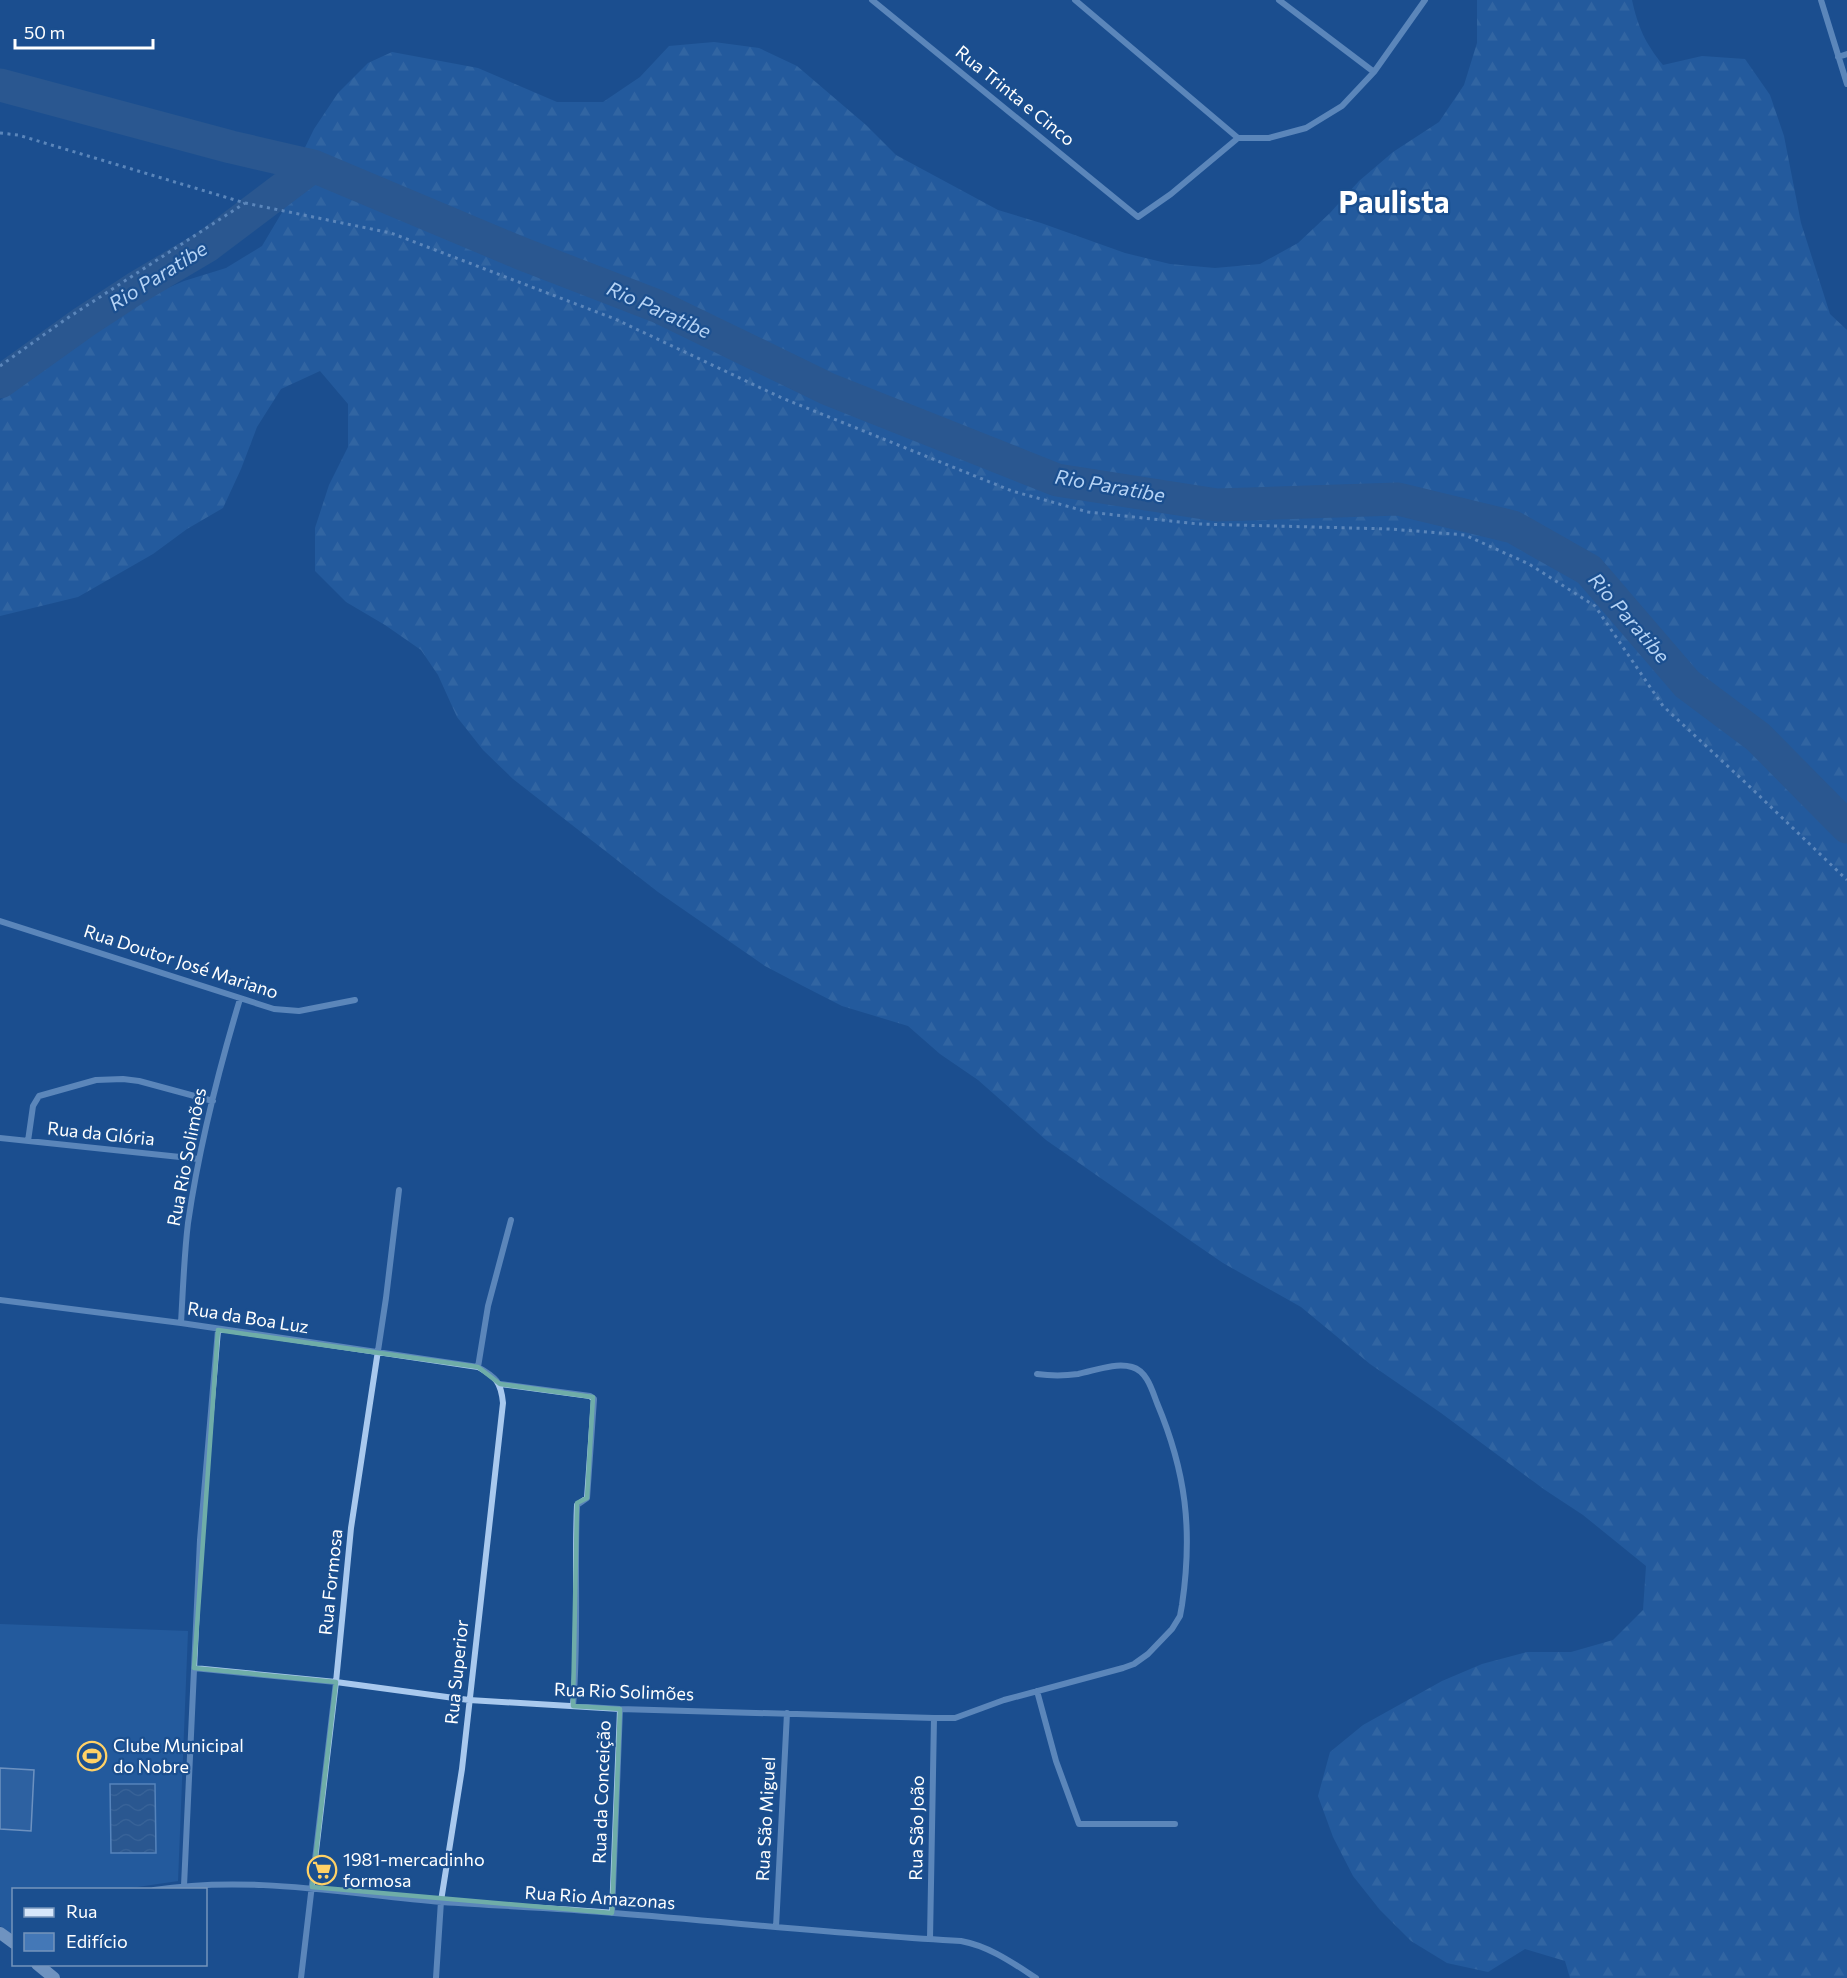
<svg xmlns="http://www.w3.org/2000/svg" width="1847" height="1978" font-family="Commissioner,sans-serif">
<defs>
<pattern id="forest-firs" width="22" height="20" patternUnits="userSpaceOnUse" patternTransform="scale(1.5)"><rect width="22" height="20" fill="#2e69ad"/><path d="M5 1l3.5 6h-7zM16 11l3.5 6h-7z" fill="#4d80b9"/></pattern>
<pattern id="water-waves" width="16" height="10" patternUnits="userSpaceOnUse" patternTransform="scale(1.5)"><rect width="16" height="10" fill="#3c6290"/><path d="M0 5q4-4 8 0t8 0" fill="none" stroke="#597aa1"/></pattern>
</defs>
<rect width="100%" height="100%" fill="#1b4f8f"/>
<path fill="url(#forest-firs)" d="M1477 0H1632C1638 27 1645 43 1663 65L1702 56 1745 59 1770 95 1784 136 1801 223 1830 314 1847 330V1978H1570L1565 1961 1525 1949 1488 1972 1447 1963 1411 1941 1380 1910 1353 1876 1333 1837 1318 1796 1330 1752 1363 1725 1442 1681 1482 1664 1527 1652H1571L1613 1640 1643 1610 1646 1566 1583 1515 1545 1490 1441 1413 1370 1364 1301 1307 1223 1263 1188 1239 1046 1140 978 1080 940 1054 908 1026 842 1006 803 986 765 966 658 892 513 779 483 750 457 717 438 675 421 650 385 625 346 602 315 571V528L329 485 348 447V404L320 371 281 389 257 427 241 469 223 508 187 529 153 554 78 597 0 616V400L75 345 149 296 184 281 226 268 262 246 284 209 295 168 314 129 338 93 368 63 392 52 478 68 557 102H603L640 77 669 46 714 42 759 48 797 66 866 125 896 155 998 210 1041 223 1125 253 1170 264 1215 268 1260 264 1298 243 1330 213 1359 181 1393 152 1439 122 1464 85 1477 43Z"/>
<path fill="#2e69ad" d="M0 1624 188 1631 178 1881 124 1889 14 1890 13 1933 11 1934 0 1926Z"/>
<path fill="url(#water-waves)" stroke="#9cc4f0" stroke-width="1.5" d="M110 1784H155L156 1853H111Z"/>
<g fill="none" stroke-linecap="round" stroke-linejoin="round">
<path stroke="#3c6290" stroke-width="33" d="M0 85 231 147 313 166 520 253 657 306 828 389 1057 480 1217 505 1398 499 1513 527 1589 570 1687 684 1758 737 1847 827
M0 382 84 322 136 288 207 246 313 166"/>
</g>
<path fill="#4478b7" stroke="#cfe3fa" stroke-width="1.5" d="M0 1768 34 1770 31 1831 0 1829Z"/>
<g fill="none" stroke-linecap="round" stroke-linejoin="round">
<path stroke="#a9c9ee" stroke-width="3" stroke-dasharray="3 4.5" stroke-linecap="butt" d="M0 133 18 135 245 203 391 233 615 319 782 398 1012 491 1088 512 1198 524 1390 529 1465 535 1529 564 1595 606 1663 706 1748 785 1847 880
M0 366 66 319 245 203"/>
<path stroke="#a9c9ee" stroke-width="6" d="M872 0 1138 217 1171 194 1238 138H1269L1306 128 1342 106 1374 72 1425 0
M1075 0 1238 138
M1279 0 1374 72
M1821 0 1847 84
M1838 57 1847 54
M0 921 274 1009 299 1011 355 1000
M0 1138 199 1159
M28 1141 33 1106 39 1096 96 1080 123 1079 139 1081 213 1101
M0 1300 181 1323 478 1367C496 1377 501 1382 503 1403L462 1769 441 1901 436 1978
M181 1323C183 1290 184 1256 188 1223 199 1147 218 1072 240 999
M478 1367 488 1306 511 1220
M500 1384 590 1396 594 1399 587 1498 577 1505C574 1572 579 1639 573 1706
M194 1668 336 1682 469 1700 620 1709 934 1718H955L1004 1700 1123 1668 1134 1664 1148 1654 1172 1629 1180 1616 1182 1605C1193 1530 1186 1472 1157 1403 1152 1390 1147 1371 1132 1367 1115 1362 1094 1371 1078 1374 1064 1376 1051 1376 1037 1374
M1037 1691 1056 1761 1079 1824H1175
M184 1886 200 1540 218 1330
M154 1890C251 1875 346 1894 442 1902 499 1906 557 1908 614 1913 730 1922 845 1935 961 1941 989 1946 1013 1963 1036 1978
M612 1913 620 1709
M776 1927 787 1713
M930 1939 934 1718
M301 1978 336 1682 351 1528 386 1298 399 1190"/>
<path stroke="#d6e6fa" stroke-width="12" d="M0 1933 14 1943
M37 1964 54 1978"/>
</g>
<path d="M0 0H1847V1978H0ZM218 1330 478 1367 500 1384 593 1397 587 1498 577 1503 573 1706 620 1709 612 1913 312 1887 336 1682 194 1668Z" fill="#1b4f8f" fill-opacity=".55" fill-rule="evenodd"/>
<path fill="none" stroke="#6fada8" stroke-width="4.5" stroke-linejoin="round" d="M218 1330 478 1367 500 1384 593 1397 587 1498 577 1503 573 1706 620 1709 612 1913 312 1887 336 1682 194 1668Z"/>
<defs>
<g id="stadium-ring" transform="scale(1.5)"><circle r="9.5" fill="#1b4f8f" stroke="#ffd166" stroke-width="1.5"/><path d="M0-5a6.5 5 0 1 0 0 10a6.5 5 0 1 0 0-10ZM-3.5-1.8h7v3.6h-7Z" fill="#ffd166"/></g>
<g id="supermarket-ring" transform="scale(1.5)"><circle r="9.5" fill="#1b4f8f" stroke="#ffd166" stroke-width="1.5"/><path d="M-6-5.5h2.5l.6 2H6L4.5 2H-2.5L-4.4-4H-6ZM-1.5 3.2a1.3 1.3 0 1 0 .1 0ZM3 3.2a1.3 1.3 0 1 0 .1 0Z" fill="#ffd166"/></g>
</defs>
<g fill-rule="evenodd">
<use href="#stadium-ring" x="92" y="1756"/>
<use href="#supermarket-ring" x="322" y="1870"/>
</g>
<g text-anchor="middle" stroke-width="4.5" stroke-linejoin="round" paint-order="stroke">
<g font-size="18" fill="#fff" stroke="#1b4f8f">
<text transform="translate(1015 96) rotate(39)" y="6">Rua Trinta e Cinco</text>
<text transform="translate(181 962) rotate(18)" y="6">Rua Doutor José Mariano</text>
<text transform="translate(101 1134) rotate(6)" y="6">Rua da Glória</text>
<text transform="translate(187 1157) rotate(-79)" y="6">Rua Rio Solimões</text>
<text transform="translate(248 1318) rotate(9)" y="6">Rua da Boa Luz</text>
<text transform="translate(331 1582) rotate(-84)" y="6">Rua Formosa</text>
<text transform="translate(457 1672) rotate(-84)" y="6">Rua Superior</text>
<text transform="translate(624 1692) rotate(2)" y="6">Rua Rio Solimões</text>
<text transform="translate(602 1792) rotate(-88)" y="6">Rua da Conceição</text>
<text transform="translate(766 1819) rotate(-87)" y="6">Rua São Miguel</text>
<text transform="translate(917 1828) rotate(-89)" y="6">Rua São João</text>
<text transform="translate(600 1898) rotate(4)" y="6">Rua Rio Amazonas</text>
</g>
<g font-size="18" fill="#fff" stroke="#1b4f8f" text-anchor="start">
<text x="113" y="1752">Clube Municipal<tspan x="113" dy="21">do Nobre</tspan></text>
<text x="343" y="1866">1981-mercadinho<tspan x="343" dy="21">formosa</tspan></text>
</g>
<g font-size="20" font-style="italic" fill="#b5d3f5" stroke="#1b4f8f">
<text transform="translate(158 276) rotate(-32)" y="7">Rio Paratibe</text>
<text transform="translate(659 310) rotate(24)" y="7">Rio Paratibe</text>
<text transform="translate(1110 486) rotate(10)" y="7">Rio Paratibe</text>
<text transform="translate(1629 618) rotate(49)" y="7">Rio Paratibe</text>
</g>
<g font-size="30" font-weight="bold" fill="#fff" stroke="#1b4f8f">
<text x="1394" y="213">Paulista</text>
</g>
</g>
<rect x="12" y="1888" width="195" height="78" fill="#1b4f8f" stroke="#7695bc" stroke-width="1.5"/>
<rect x="24" y="1908" width="30" height="9" fill="#d6e6fa" stroke="#7695bc" stroke-width="1.5"/>
<text x="66" y="1918" font-size="18" fill="#ffffff">Rua</text>
<rect x="24" y="1933" width="30" height="18" fill="#4478b7" stroke="#7695bc" stroke-width="1.5"/>
<text x="66" y="1948" font-size="18" fill="#ffffff">Edifício</text>
<path d="M15 39v9h138v-9" fill="none" stroke="#ffffff" stroke-width="3"/>
<text x="24" y="39" font-size="18" fill="#ffffff" stroke="#1b4f8f" stroke-width="4.5" paint-order="stroke">50 m</text>
</svg>
